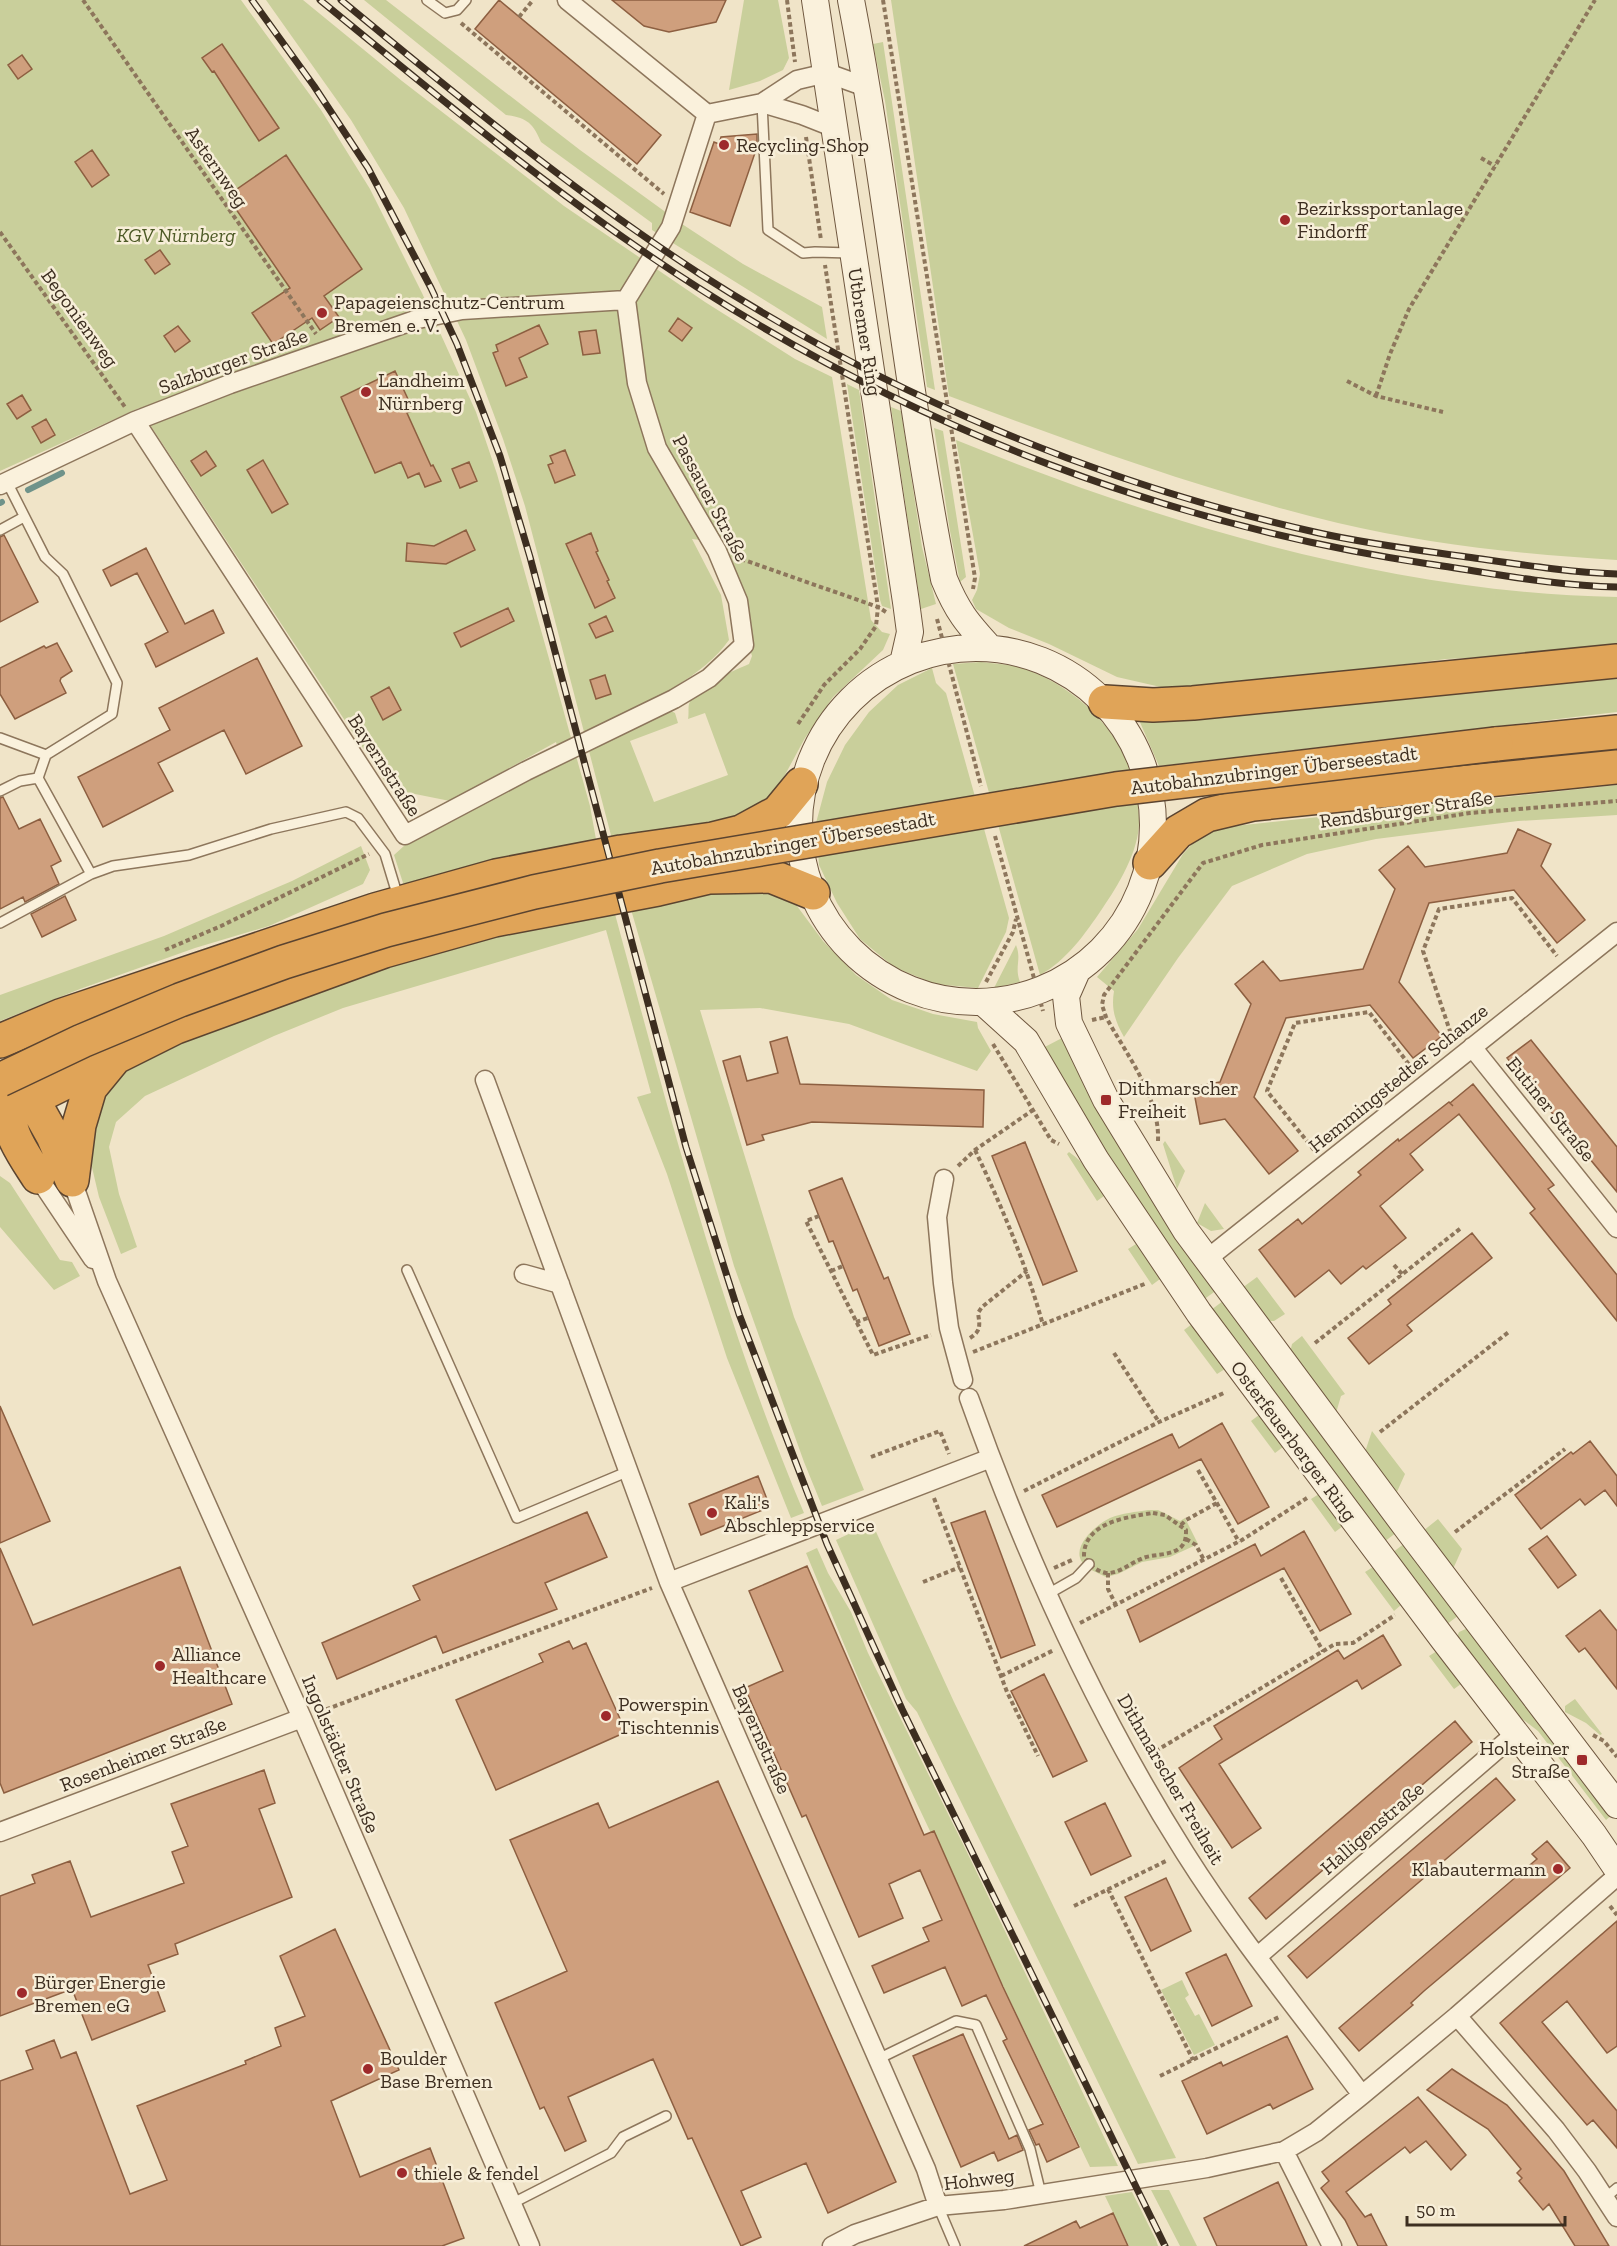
<svg xmlns="http://www.w3.org/2000/svg" width="1617" height="2246" font-family="'Zilla Slab',serif">
<rect width="100%" height="100%" fill="#f0e4c8"/>
<path fill="#c9cf9b" fill-rule="evenodd" d="M0 0H241L321 110 370 189 422 293 476 412 497 474 548 655 590 806 597 845 404 886 394 855 415 836 562 762 556 742 450 801 390 789 139 408 0 471Z
M266 0H303L402 81 564 206 705 302 795 359 832 377 871 620 882 632 890 634 883 650 833 697 805 738 774 795 733 822 613 843 525 506 503 439 466 340 404 208 351 120ZM692 539 719 542 752 656 749 664C733 671 695 686 689 704 688 708 689 715 688 719L705 713 728 775 654 802 630 741 678 723 675 713 671 711 614 721C651 700 704 676 729 640L721 595Z
M364 0H386L580 150 682 224 743 264 822 307 827 339 652 230V223L541 142C533 123 527 118 506 115Z
M744 0H778L789 58 783 70 760 81 729 90Z
M891 0H1617V560C1526 555 1426 544 1338 523 1205 491 1077 444 949 396Z
M883 42 935 390 927 387 885 101 873 44Z
M847 384 859 390 891 609 882 606 880 600Z
M891 407 901 411 922 547 936 604 921 609Z
M934 428 943 431 966 577 960 582 950 531Z
M956 440C1162 524 1394 593 1617 597V647L1563 653 1446 659 1280 680 1165 688 1117 677 1049 644 1009 628 976 609 972 600 977 590 980 574Z
M981 662C994 664 1010 664 1022 668 1088 691 1140 749 1139 822 1139 851 1118 886 1102 909 1085 934 1067 960 1040 975L953 664Z
M932 668 936 683 946 693 1009 918 1006 932 978 988 935 984 894 967 860 939 837 903 819 865 816 823 827 782 845 745 869 712 898 685Z
M1617 675V712L1159 766 1139 720Z
M1617 785V815L1518 821 1376 839 1307 854 1232 886 1178 958 1124 1037C1115 1021 1111 1009 1114 991L1097 977 1138 929 1183 854 1197 839 1216 828Z
M361 846 370 870 363 884 269 926 195 948 80 989 0 1021V995L164 936 292 881Z
M729 889 755 890 777 896 797 906 823 941 856 975 892 1000 933 1014 977 1022 978 1028 991 1051 977 1071 849 1024 760 1008 700 1010 794 1317 864 1490 822 1506 804 1462 734 1266 630 906Z
M612 903C668 1109 721 1316 804 1513L791 1518 727 1358 667 1174 637 1097 651 1093 606 930 343 1008 274 1036 145 1096 116 1122 109 1147 119 1194 137 1247 121 1254 99 1197 85 1138 97 1097 126 1066 187 1036 393 962Z
M1016 945C1022 960 1014 966 1020 982L994 988Z
M1062 1038 1121 1141 1221 1287 1199 1303 1041 1049Z
M1165 1141 1185 1171 1177 1189 1163 1144Z
M1069 1152C1086 1163 1094 1180 1104 1196L1097 1201 1067 1154Z
M0 1176 10 1183 60 1260 72 1262 80 1276 54 1290 0 1227Z
M1205 1203 1224 1229 1211 1231 1197 1223Z
M1136 1244 1160 1279 1152 1285 1128 1249Z
M1257 1277 1285 1314 1274 1321H1265L1242 1288Z
M1227 1298 1401 1529 1380 1545 1207 1313Z
M1192 1324 1225 1369 1217 1374 1184 1330Z
M1302 1336 1345 1394 1341 1396 1336 1413 1290 1353 1292 1344Z
M1259 1415 1283 1447 1275 1453 1251 1421Z
M1372 1431 1405 1474 1396 1494 1365 1452Z
M1319 1494 1343 1526 1335 1532 1311 1499Z
M1148 1510H1158L1180 1521 1185 1518 1198 1544 1170 1557 1142 1562 1118 1574 1106 1577C1098 1573 1087 1569 1082 1562 1071 1546 1097 1524 1110 1518 1122 1513 1136 1512 1148 1510Z
M1438 1519 1462 1549 1453 1569 1423 1531Z
M872 1523 954 1702 1176 2158 1138 2164 917 1712 906 1699 836 1540Z
M1409 1540 1463 1612 1442 1628 1388 1556Z
M817 1548 828 1573 851 1612 868 1653 965 1848 1118 2166 1090 2167 1006 1992 861 1685 806 1553Z
M1373 1567 1401 1605 1394 1611 1365 1572Z
M1468 1628 1614 1813 1606 1820 1538 1731 1517 1715 1455 1642 1459 1632Z
M1437 1651 1461 1684 1454 1689 1429 1656Z
M1575 1699 1602 1734 1600 1735 1586 1723 1565 1712V1706Z
M1182 1980 1189 1995 1185 1998 1195 2016 1199 2014 1215 2045 1194 2055 1161 1990Z
M1151 2190H1169L1197 2246H1180Z
M1132 2192 1156 2240 1158 2246H1129L1105 2196Z"/>
<g fill="none" stroke-linecap="round" stroke-linejoin="round">
<path stroke="#6f938a" stroke-width="6" d="M28 490 62 473
M0 503 2 502"/>
</g>
<path fill="#cf9f7d" stroke="#8d5f41" stroke-width="1.5" d="M499 0 661 135 637 164 475 29Z
M612 0H726L716 22 669 32 644 26Z
M222 44 279 128 259 141 214 71 212 72 202 58Z
M22 55 32 69 18 79 8 65Z
M757 134V147L730 226 690 212 714 142 719 144 721 137Z
M92 150 109 175 92 187 75 162Z
M286 155 362 269 324 296 339 317 320 330 312 318 273 344 252 313 290 288 227 196Z
M160 250 170 264 155 274 145 260Z
M678 318 692 328 682 341 669 331Z
M539 325 548 344 519 358 527 377 506 386 493 353 498 351 496 345Z
M178 326 190 341 175 352 164 336Z
M596 330 600 353 583 355 579 332Z
M395 371 413 410 407 413 431 466 433 465 441 481 425 487 419 473 408 478 401 462 375 473 341 397Z
M22 395 31 410 17 419 7 404Z
M46 419 55 435 41 443 32 427Z
M565 450 575 475 555 483 548 465 553 463 550 456Z
M206 451 216 466 201 476 191 461Z
M263 460 288 504 272 513 247 470Z
M469 462 477 481 460 488 452 469Z
M466 530 475 550 446 564 406 561 407 543 434 546Z
M591 533 598 551 596 552 609 580 607 581 615 598 595 608 566 544Z
M4 535 38 602 0 622V537Z
M146 548 185 624 213 610 224 633 156 667 145 644 168 632 137 573 111 586 103 570Z
M508 608 514 621 461 647 454 633Z
M606 616 613 631 596 638 589 624Z
M57 643 72 671 61 678 60 681 66 693 15 719 0 694V668L44 646 46 648Z
M257 658 302 746 246 774 224 730 158 763 173 791 103 827 78 777 170 730 159 708Z
M605 675 611 694 596 699 590 680Z
M389 687 401 710 383 720 371 697Z
M3 797 19 829 40 819 61 861 51 866 59 884 25 902 23 897 0 909V798Z
M1518 829 1551 844 1541 866 1585 920 1557 943 1514 890 1429 903 1399 982 1442 1036 1413 1058 1370 1005 1286 1018 1254 1097 1298 1151 1269 1174 1225 1119 1200 1124 1193 1087 1220 1082 1251 1004 1235 984 1263 961 1280 981 1363 969 1395 889 1379 870 1408 846 1425 867 1507 853Z
M65 896 76 920 42 937 31 914Z
M787 1037 800 1084 984 1090 983 1127 812 1122 762 1135 764 1140 747 1145 723 1061 740 1056 747 1081 778 1073 770 1042Z
M1531 1040 1617 1147V1192L1507 1058Z
M1473 1084 1554 1185 1548 1189 1617 1275V1321L1530 1213 1535 1209 1459 1114 1410 1154 1423 1170 1380 1206 1406 1238 1366 1269 1363 1266 1341 1284 1329 1270 1295 1297 1259 1250 1298 1219 1302 1224 1361 1175 1358 1172 1398 1139 1399 1141 1449 1102 1453 1106 1450 1103Z
M1025 1142 1077 1271 1043 1285 992 1156Z
M842 1178 884 1279 888 1277 910 1334 879 1346 857 1289 853 1291 833 1241 829 1242 809 1191Z
M1472 1233 1492 1258 1407 1325 1412 1331 1369 1364 1348 1338 1391 1304 1388 1300Z
M0 1406 50 1521 0 1543Z
M1222 1423 1269 1507 1238 1524 1201 1459 1057 1527 1042 1495 1172 1434 1179 1448Z
M1590 1441 1617 1476V1506L1605 1490 1585 1505 1580 1499 1541 1529 1515 1495 1571 1452 1573 1454Z
M758 1476 770 1507 701 1535 689 1504Z
M985 1511 1035 1645 1001 1658 951 1523Z
M587 1512 607 1557 545 1583 557 1609 443 1653 436 1636 337 1679 322 1643 420 1600 413 1586Z
M1304 1531 1351 1614 1320 1631 1284 1568 1140 1642 1127 1610 1255 1544 1261 1556Z
M1547 1536 1576 1575 1558 1588 1529 1549Z
M0 1548 33 1625 180 1567 232 1704 4 1793 0 1783Z
M807 1566 924 1835 934 1831 1003 1987 1079 2147 1047 2162 1039 2144 1036 2145 1029 2130 1043 2124 1003 2041 1007 2039 986 1995 962 2006 945 1967 884 1993 872 1966 929 1941 923 1928 942 1920 920 1870 889 1884 903 1918 859 1937 806 1815 802 1817 745 1688 783 1671 749 1591Z
M1600 1610 1617 1631V1689L1585 1648 1579 1652 1566 1636Z
M1383 1635 1401 1665 1362 1689 1357 1680 1219 1764 1261 1828 1232 1848 1179 1768 1222 1739 1214 1726 1338 1650 1344 1659Z
M569 1641 573 1649 586 1643 626 1732 496 1790 456 1700 543 1662 539 1654Z
M1044 1674 1087 1761 1053 1777 1011 1691Z
M1455 1721 1472 1742 1266 1919 1249 1898Z
M264 1770 275 1803 259 1809 292 1897 175 1944 178 1954 148 1965 165 2011 92 2040 72 1989 0 2016V1896L35 1883 32 1875 70 1861 91 1917 184 1883 172 1852 188 1846 171 1804Z
M1496 1778 1515 1800 1307 1978 1288 1956Z
M718 1781 896 2182 828 2213 806 2163 741 2191 761 2237 741 2246 692 2138 688 2139 653 2059 568 2097 586 2141 565 2151 544 2107 540 2109 495 2003 567 1971 510 1840 598 1803 609 1828Z
M1105 1803 1131 1856 1091 1875 1065 1822Z
M1547 1841 1570 1868 1424 1991 1411 2003 1413 2005 1359 2051 1339 2028 1537 1859 1532 1854Z
M1166 1878 1191 1931 1151 1951 1125 1897Z
M1617 1921V2046L1607 2053 1567 2001 1542 2022 1617 2111V2148L1593 2120 1587 2125 1500 2023Z
M335 1929 399 2070 331 2101 360 2177 430 2148 464 2238 442 2246H0V2081L33 2069 26 2051 54 2040 61 2058 76 2052 130 2194 167 2180 137 2106 246 2064 245 2061 281 2046 275 2028 305 2016 280 1956Z
M1226 1954 1252 2006 1212 2026 1186 1973Z
M963 2034 1009 2139 1017 2135 1023 2150 998 2161 994 2152 961 2167 913 2056Z
M1287 2036 1313 2089 1273 2109 1270 2104 1207 2134 1182 2081 1221 2062 1223 2066Z
M1452 2069 1507 2105 1564 2171 1609 2246H1575L1549 2204 1543 2210 1519 2181 1522 2178 1517 2173 1521 2169 1488 2129 1427 2090Z
M1418 2097 1466 2155 1451 2170 1426 2141 1410 2153 1405 2147 1346 2192 1365 2217 1371 2214 1387 2246H1358L1345 2220 1321 2188 1329 2181 1322 2172Z
M1278 2182 1307 2246H1217L1204 2218Z
M1113 2213 1128 2246H1024L1076 2221 1080 2228Z"/>
<g fill="none" stroke-linecap="round" stroke-linejoin="round">
<g stroke="#8d765c" stroke-width="12">
<path id="lane" d="M427 0 445 13 457 10 466 0
M762 103 768 230 803 253 815 252 850 253
M7 482 45 557 63 574 117 683 112 714 46 755 38 778 91 874 113 866 189 855 271 829 346 812 358 818 385 854 398 897
M0 530 24 517
M0 738 46 755
M0 791 20 781 38 778
M0 923 91 874
M407 1270 517 1518 629 1471
M1048 1594 1076 1578 1089 1564
M878 2059 956 2021 976 2025 1030 2149 1041 2194
M1605 2198 1617 2188
M511 2204 611 2153 623 2137 666 2116
M938 2206 955 2246"/>
</g>
<g stroke="#8d765c" stroke-width="21">
<path id="street" d="M567 0 707 114
M762 103 802 115 835 128
M707 114 762 103 797 80 827 73 866 87
M626 300 671 227 707 114
M135 421 405 835 526 771 674 699 709 678 744 645 738 601 717 551 657 448 637 383 626 300
M0 485 135 421 230 384 418 319 462 310 626 300
M1472 1047 1617 1228
M485 1080 669 1582 926 2169 938 2206
M38 1177 93 1259
M944 1179 937 1217 943 1283 949 1328 963 1380
M72 1180 107 1281 302 1718 530 2246
M1207 1259 1617 932
M524 1274 560 1284
M969 1398C1025 1555 1095 1711 1185 1853 1238 1937 1302 2015 1362 2095
M669 1582 991 1458
M0 1832 302 1718
M1258 1956 1515 1734
M1457 2016 1556 2130 1587 2171 1617 2217
M1284 2151 1332 2246
M832 2246 855 2234 938 2206 1004 2200 1207 2168 1284 2151 1316 2132 1362 2095 1457 2016 1617 1876"/>
</g>
<g stroke="#6f573f" stroke-width="28">
<path id="secondary" d="M815 0 906 602 910 632 903 663
M851 0C888 192 906 387 944 579 957 611 967 623 990 648
M799 825a177 177 0 1 1 354 0a177 177 0 1 1-354 0Z
M1077 971 1066 996 1069 1023 1106 1100 1186 1231 1409 1531 1617 1805
M985 1004 1026 1041 1096 1160 1199 1313 1443 1639 1594 1835 1617 1869"/>
</g>
<g stroke="#5b4430" stroke-width="36">
<path id="highway" d="M1105 702 1153 705 1193 703 1617 661
M1496 744 1617 732
M1150 863 1178 832 1207 815 1253 804 1617 767
M0 1041 60 1016 375 910 496 876 621 852 713 839 741 832 778 812 801 784
M12 1088 39 1111 53 1136 72 1180
M9 1091C5 1130 18 1146 38 1177
M0 1115 176 1027 384 951 494 920 658 889 709 877 771 876 813 893
M72 1180 79 1125 90 1088 113 1060"/>
</g>
<path stroke="#8d765c" stroke-width="4" stroke-dasharray="4.5 3" stroke-linecap="butt" d="M83 0 316 334
M787 0 795 62
M883 0 975 578 973 589
M519 17 533 0
M461 23 664 194
M806 137 821 240
M1481 158 1495 166
M0 232 125 407
M1347 381 1376 396 1443 412
M1376 396 1390 354 1409 309 1595 0
M741 559 878 607 886 612
M937 619 981 786
M798 724 824 685 860 649 876 626 878 607 825 265
M995 836 1043 1011
M165 950 221 926 369 854
M986 982 1013 932 1016 919
M1092 1020 1106 1017
M1453 1040 1423 951 1439 909 1512 898 1557 956
M993 1044 1051 1140 1059 1144
M1158 1141C1160 1097 1126 1054 1106 1017L1102 1005 1104 995 1203 863 1262 845 1470 813 1617 801
M975 1150C1002 1207 1026 1264 1043 1325
M1314 1150 1267 1091 1295 1023 1369 1012 1414 1071
M958 1166 975 1150 1033 1110
M819 1216 806 1221 873 1355 931 1335
M1394 1265 1402 1274
M831 1271 843 1266
M856 1322 868 1318
M970 1338C981 1331 980 1326 978 1313L982 1307 1027 1271
M1315 1343 1461 1228
M973 1352 1147 1283
M1114 1353 1159 1422
M1380 1432 1510 1331
M871 1457 940 1431 949 1454
M1198 1470 1239 1542
M1024 1491 1159 1422 1226 1392
M934 1498 1007 1692 1038 1756
M1153 1513 1165 1515 1186 1530C1186 1536 1186 1542 1181 1547 1170 1557 1153 1553 1141 1559 1130 1563 1119 1574 1106 1573 1096 1571 1090 1565 1084 1557 1083 1522 1128 1517 1153 1513Z
M1181 1525 1186 1520 1217 1503
M1455 1532 1565 1449
M1186 1539 1196 1545 1204 1560
M1054 1568 1072 1560
M1108 1573V1589L1116 1605
M1281 1578 1323 1651
M923 1582 960 1567
M1080 1623 1242 1540 1307 1498
M1001 1676 1054 1650
M319 1712 652 1588
M1593 1735 1604 1741 1617 1757
M1149 1755 1335 1644 1353 1643 1395 1615
M1108 1889 1193 2060
M1074 1906 1168 1860
M1610 1906 1617 1915
M1160 2076 1281 2016"/>
<use href="#lane" stroke="#faf1dc" stroke-width="9"/>
<use href="#street" stroke="#faf1dc" stroke-width="18"/>
<use href="#secondary" stroke="#faf1dc" stroke-width="26"/>
<use href="#highway" stroke="#e0a458" stroke-width="33"/>
<g stroke="#3d2e20" stroke-width="7">
<path id="rail" d="M252 0 314 86 368 168 431 288 457 344 500 456 530 557 686 1147 739 1314 827 1544 902 1709 1165 2246
M320 0C441 99 565 203 697 287 919 429 1168 525 1429 564 1491 573 1554 586 1617 587
M341 0C457 96 574 192 700 274 888 395 1100 484 1319 533 1368 544 1418 550 1467 557 1517 564 1567 572 1617 574"/>
</g>
<use href="#rail" stroke="#f7eed8" stroke-width="4.5" stroke-dasharray="14" stroke-linecap="butt"/>
<g stroke="#5b4430" stroke-width="36" stroke-linecap="butt">
<path id="highway-bridge" d="M0 1080 82 1041 180 1000 284 962 386 930 534 892 660 866 1116 789 1496 744"/>
</g>
<use href="#highway-bridge" stroke="#e0a458" stroke-width="33"/>
</g>
<g fill="#9e2a2b" stroke="#f7eed8" stroke-width="2">
<circle cx="724" cy="145" r="6"/>
<circle cx="1285" cy="220" r="6"/>
<circle cx="322" cy="313" r="6"/>
<circle cx="366" cy="392" r="6"/>
<rect x="1100" y="1094" width="12" height="12" rx="3"/>
<circle cx="712" cy="1513" r="6"/>
<circle cx="160" cy="1666" r="6"/>
<circle cx="606" cy="1716" r="6"/>
<rect x="1576" y="1754" width="12" height="12" rx="3"/>
<circle cx="1558" cy="1869" r="6"/>
<circle cx="22" cy="1993" r="6"/>
<circle cx="368" cy="2069" r="6"/>
<circle cx="402" cy="2173" r="6"/>
</g>
<g text-anchor="middle" stroke-width="5" stroke-linejoin="round" paint-order="stroke">
<g font-size="20" fill="#3d2e20" stroke="#f7eed8" text-anchor="start">
<text x="736" y="152">Recycling-Shop</text>
<text x="1297" y="215">Bezirkssportanlage<tspan x="1297" dy="23">Findorff</tspan></text>
<text x="334" y="309">Papageienschutz-Centrum<tspan x="334" dy="23">Bremen e. V.</tspan></text>
<text x="378" y="387">Landheim<tspan x="378" dy="23">Nürnberg</tspan></text>
<text x="1118" y="1095">Dithmarscher<tspan x="1118" dy="23">Freiheit</tspan></text>
<text x="724" y="1509">Kali's<tspan x="724" dy="23">Abschleppservice</tspan></text>
<text x="172" y="1661">Alliance<tspan x="172" dy="23">Healthcare</tspan></text>
<text x="618" y="1711">Powerspin<tspan x="618" dy="23">Tischtennis</tspan></text>
<text x="1570" y="1755" text-anchor="end">Holsteiner<tspan x="1570" dy="23">Straße</tspan></text>
<text x="1546" y="1876" text-anchor="end">Klabautermann</text>
<text x="34" y="1989">Bürger Energie<tspan x="34" dy="23">Bremen eG</tspan></text>
<text x="380" y="2065">Boulder<tspan x="380" dy="23">Base Bremen</tspan></text>
<text x="414" y="2180">thiele &amp; fendel</text>
</g>
<g font-size="20" fill="#3d2e20" stroke="#f7eed8">
<text transform="translate(217 167) rotate(55)" y="7">Asternweg</text>
<text transform="translate(80 318) rotate(54)" y="7">Begonienweg</text>
<text transform="translate(865 332) rotate(81)" y="7">Utbremer Ring</text>
<text transform="translate(233 361) rotate(-20)" y="7">Salzburger Straße</text>
<text transform="translate(711 498) rotate(62)" y="7">Passauer Straße</text>
<text transform="translate(385 765) rotate(57)" y="7">Bayernstraße</text>
<text transform="translate(1274 770) rotate(-7)" y="7">Autobahnzubringer Überseestadt</text>
<text transform="translate(1406 809) rotate(-8)" y="7">Rendsburger Straße</text>
<text transform="translate(793 843) rotate(-10)" y="7">Autobahnzubringer Überseestadt</text>
<text transform="translate(1398 1078) rotate(-39)" y="7">Hemmingstedter Schanze</text>
<text transform="translate(1551 1109) rotate(51)" y="7">Eutiner Straße</text>
<text transform="translate(1294 1441) rotate(53)" y="7">Osterfeuerberger Ring</text>
<text transform="translate(762 1739) rotate(66)" y="7">Bayernstraße</text>
<text transform="translate(143 1754) rotate(-21)" y="7">Rosenheimer Straße</text>
<text transform="translate(341 1754) rotate(67)" y="7">Ingolstädter Straße</text>
<text transform="translate(1171 1779) rotate(60)" y="7">Dithmarscher Freiheit</text>
<text transform="translate(1372 1828) rotate(-41)" y="7">Halligenstraße</text>
<text transform="translate(979 2179) rotate(-7)" y="7">Hohweg</text>
</g>
<g font-size="20" font-style="italic" fill="#4d5a26" stroke="#f7eed8">
<text x="176" y="242">KGV Nürnberg</text>
</g>
</g>
<path d="M1407 2216v9h158v-9" fill="none" stroke="#3d2e20" stroke-width="3"/>
<text x="1416" y="2216" font-size="18" fill="#3d2e20" stroke="#f7eed8" stroke-width="4.5" paint-order="stroke">50 m</text>
</svg>
